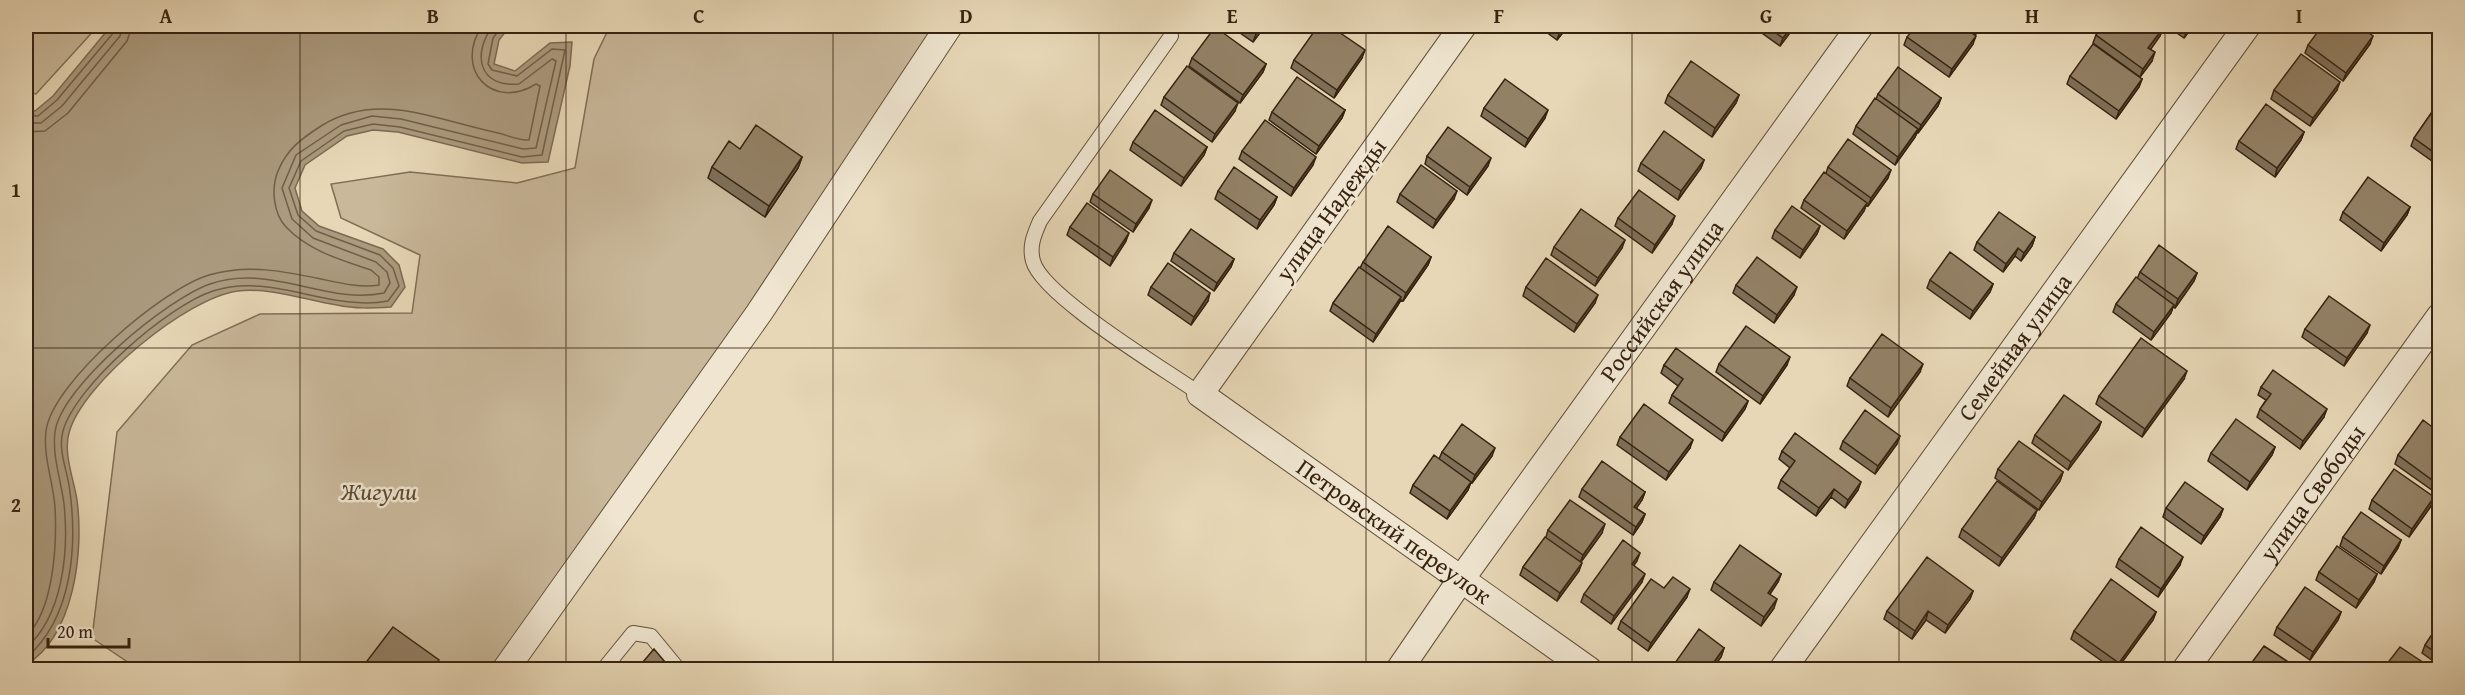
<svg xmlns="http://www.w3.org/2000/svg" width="2465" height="695" font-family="'Gentium Book Plus',serif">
<rect width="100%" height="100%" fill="#e7d7b6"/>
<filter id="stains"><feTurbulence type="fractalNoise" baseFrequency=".00333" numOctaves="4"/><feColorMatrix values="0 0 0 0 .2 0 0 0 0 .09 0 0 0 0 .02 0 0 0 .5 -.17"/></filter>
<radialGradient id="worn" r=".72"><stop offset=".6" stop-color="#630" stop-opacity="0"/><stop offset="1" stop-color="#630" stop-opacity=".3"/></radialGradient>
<path fill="#c9b89a" stroke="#806e55" stroke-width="1.5" d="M26 26H98L36 94 26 92Z
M610 26H960L516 669H138L92 638 117 432 192 345 260 314 412 313 420 255 341 218 331 184 410 172 517 183 575 168 594 59Z"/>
<path fill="#ab9a7e" stroke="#7d6a52" stroke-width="1.5" d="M111 26H510L499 40 494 64 515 71 550 43 572 42 570 66 548 162 522 163 398 132 373 130 347 136 305 165 295 188 302 211 319 226 383 249 399 265 405 287 391 307C373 308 355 309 337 305 305 300 270 287 238 291 188 297 82 383 69 433 63 453 74 480 77 500 84 552 74 636 26 665V109L35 111 53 96Z"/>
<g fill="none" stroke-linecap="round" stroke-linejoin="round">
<path stroke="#715e47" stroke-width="1.5" d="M26 115 38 116 57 100 114 32 115 26
M26 123H41L62 106 120 36 123 26
M26 132 45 131 68 113 127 41 132 26
M26 636C54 611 57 543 55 507 53 481 43 457 46 431 52 382 164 288 209 275 248 264 283 271 321 279 340 283 360 288 379 285V277L371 270C341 260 309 251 286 227 273 213 271 188 278 171 287 149 301 139 321 126 377 91 434 119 494 132 505 134 518 141 529 140L540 86 536 84C493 111 453 70 482 26
M26 648C63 616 69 551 64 504 61 480 52 456 55 432 61 386 167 299 210 284 271 263 326 305 384 293L390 283 387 272 376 262 313 238 292 219 282 188 296 155 341 125 372 116 401 119 523 149 536 148 556 61 552 59 519 84C478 88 472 53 493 26
M26 658C73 618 78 544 69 485 66 468 58 448 63 431 75 386 169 305 213 291 273 272 329 312 388 301L399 286 393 268 380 255 316 231 298 215 289 188 301 161 344 131 373 124 400 127 522 157 542 155 565 50 552 49 517 76 492 70 488 64 493 38 502 26"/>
<g stroke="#63503a" stroke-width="16">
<path id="service" d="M1171 36 1040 221C1034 235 1029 246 1033 261 1042 296 1166 370 1200 394
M603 670 633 633 651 636 679 670"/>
</g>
<g stroke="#63503a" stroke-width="28">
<g id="minor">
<path id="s1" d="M1463 26 1200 394 1589 670"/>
<path d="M505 670 759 313 949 26"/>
<path id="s2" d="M1399 670 1462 578 1860 26"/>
<path id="s3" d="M1782 670 2247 26"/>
<path id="s4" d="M2185 670 2440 316"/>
</g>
</g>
<use href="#service" stroke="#efe5d0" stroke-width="14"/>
<use href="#minor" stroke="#efe5d0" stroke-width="26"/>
</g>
<path fill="#7e6f58" stroke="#372310" stroke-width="1.5" d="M1230 26H1265L1253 42Z
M1538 26H1568L1557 40Z
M1752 26H1795L1780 46Z
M1961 26H1982L1975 35Z
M2167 26H2193L2184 38Z
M2369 26H2384L2379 33Z
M2163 28 2160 36 2150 49 2152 61 2140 77 2093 43 2096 35Z
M1907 37 1973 44 1949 77 1904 45Z
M2370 44 2343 81 2305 53 2308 45Z
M1192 58 1266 64 1263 72 1240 103 1189 66Z
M1362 58 1334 98 1291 68 1294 60Z
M2070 76 2142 79 2139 87 2116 119 2067 84Z
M2274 90H2337L2310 126 2271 99Z
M1878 94 1941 98 1938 106 1918 133H1917L1915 137 1895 165 1853 134 1856 126 1876 99Z
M1668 95H1739L1736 103 1712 137 1665 103Z
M1164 97 1235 111 1212 142 1161 105Z
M2439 102V166L2411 146 2414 138Z
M1484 108 1545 118 1525 147 1481 116Z
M1345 110 1342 118 1316 154 1269 120 1272 112Z
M2304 132 2301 140 2275 177 2236 149 2239 141Z
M1133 142 1207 147 1204 155 1181 186 1130 150Z
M740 149 802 157 798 168 765 217 708 178 712 167Z
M1242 151 1313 165 1291 196 1239 159Z
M1427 156 1488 166 1467 195 1425 164Z
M1704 160 1701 168 1678 200 1638 171 1641 163Z
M1828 167 1888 178 1868 206 1866 205 1864 211 1844 239 1801 208 1804 200 1826 173Z
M1218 191 1277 197 1274 205 1257 229 1215 199Z
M1093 194 1149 208 1133 232 1090 202Z
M1400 194 1454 199 1433 228 1397 202Z
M2410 207 2407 215 2381 251 2340 220 2343 212Z
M1618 218 1672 224 1652 253 1615 226Z
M1820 226 1817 234 1800 258 1772 238 1775 230Z
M1070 227 1126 241 1110 266 1067 235Z
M2035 237 2032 246 2021 261 2015 256 2003 272 1974 250 1977 242Z
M1554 247 1622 248 1595 286 1551 255Z
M1174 253 1234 259 1231 267 1214 291 1171 261Z
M1431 257 1428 265 1403 301 1401 300 1398 305 1373 342 1330 311 1333 303 1360 268 1363 262Z
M2140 272 2197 273 2194 281 2175 308 2173 306 2171 313 2151 340 2113 312 2116 304 2137 279Z
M1930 280 1993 284 1990 292 1970 319 1927 288Z
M1736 285 1794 295 1774 323 1733 293Z
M1151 287 1208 301 1191 325 1148 295Z
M1526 287 1595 303 1574 332 1523 296Z
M2305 329 2367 333 2344 366 2302 337Z
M1719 364 1787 365 1760 404 1716 372Z
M1664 365 1748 401 1745 409 1722 441 1669 403 1672 395 1678 386 1661 373Z
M1920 372 1888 417 1847 386 1850 378Z
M2184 379 2142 437 2096 404 2099 396Z
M2261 387 2324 417 2300 449 2257 417 2260 409 2266 400 2258 395Z
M2101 422 2098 430 2068 470 2032 443 2035 435Z
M2439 432V495L2395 464 2398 455Z
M1620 437 1690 448 1666 480 1617 445Z
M1843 441 1897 444 1875 474 1840 449Z
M2275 447 2272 455 2247 490 2208 461 2211 453Z
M1782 451 1858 490 1845 508 1831 497 1816 516 1778 488 1781 480 1790 468 1779 459Z
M1442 452 1492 456 1472 483 1471 482 1468 490 1447 519 1410 493 1413 485 1439 459Z
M1998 469 2063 472 2060 481 2039 510 1995 478Z
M1582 489 1645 492 1642 500 1636 508 1645 514 1642 522 1633 535 1579 497Z
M2434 497 2431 506 2409 537 2369 509 2372 500Z
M2166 508 2223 509 2220 517 2201 544 2163 517Z
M2037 510 2034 518 1999 566 1959 537 1962 529Z
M1548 530 1602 533 1581 562 1579 571 1557 601 1520 575 1523 567 1546 537Z
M2343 537 2401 540 2398 548 2381 574 2340 546Z
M2119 559 2180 565 2158 597 2116 567Z
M1637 561 1633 566 1642 582 1611 624 1581 602 1584 594Z
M2319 572 2377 574 2374 582 2356 608 2316 580Z
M1781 574 1778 582 1770 594 1774 608 1761 626 1711 590 1714 582Z
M1664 588 1687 597 1648 651 1618 629 1621 621Z
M1973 591 1970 599 1945 633 1926 620 1912 639 1884 619 1887 611Z
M2156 612 2153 620 2117 669H2113L2071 639 2074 631Z
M2341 612 2338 620 2310 660 2274 635 2277 627Z
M2439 624V665L2422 653 2425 645Z
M1724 648 1721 657 1712 669H1672L1675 663Z
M364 665 436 668 435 669H363Z"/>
<path fill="#675a47" stroke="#372310" stroke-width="1.5" d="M1262 26H1265L1253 42 1256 34Z
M1565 26H1568L1557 40 1560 31Z
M1792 26H1795L1780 46 1783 38Z
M1979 26H1982L1975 35 1978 27Z
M2190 26H2193L2184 38 2187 30Z
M2163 28 2160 36 2146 56 2148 48Z
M1976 36 1973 44 1949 77 1952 69Z
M2373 36 2370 44 2343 81 2346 73Z
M1365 50 1362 58 1334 98 1337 90Z
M2155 52 2152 61 2140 77 2143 69Z
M1266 64 1263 72 1240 103 1243 95Z
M2142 79 2139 87 2116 119 2119 111Z
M2340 82 2337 90 2310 126 2313 118Z
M1739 95 1736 103 1712 137 1715 128Z
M1941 98 1938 106 1918 133 1921 125Z
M1238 103 1235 111 1212 142 1215 134Z
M1345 110 1342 118 1316 154 1319 146Z
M1548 110 1545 118 1525 147 1528 139Z
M1918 129 1915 137 1895 165 1898 157Z
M2304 132 2301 140 2275 177 2277 168Z
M1207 147 1204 155 1181 186 1184 178Z
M802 157 798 168 765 217 769 206Z
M1316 157 1313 165 1291 196 1294 188Z
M1491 158 1488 166 1467 195 1470 187Z
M1704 160 1701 168 1678 200 1681 191Z
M1891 170 1888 178 1868 206 1871 198Z
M1457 191 1454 199 1433 228 1436 220Z
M1277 197 1274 205 1257 229 1260 220Z
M1152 200 1149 208 1133 232 1136 224Z
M1867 203 1864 211 1844 239 1847 231Z
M2410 207 2407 215 2381 251 2384 243Z
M1675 216 1672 224 1652 253 1655 245Z
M1820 226 1817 234 1800 258 1803 250Z
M1129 233 1126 241 1110 266 1113 257Z
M2035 237 2032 246 2021 261 2024 253Z
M1625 240 1622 248 1595 286 1598 278Z
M2018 248 2015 256 2003 272 2006 264Z
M1431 257 1428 265 1403 301 1406 293Z
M1234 259 1231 267 1214 291 1217 283Z
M2197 273 2194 281 2175 308 2178 299Z
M1993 284 1990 292 1970 319 1973 311Z
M1797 287 1794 295 1774 323 1777 315Z
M1210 293 1208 301 1191 325 1194 317Z
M1598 295 1595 303 1574 332 1577 324Z
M1401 297 1398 305 1373 342 1376 334Z
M2174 305 2171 313 2151 340 2154 332Z
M2370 325 2367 333 2344 366 2347 358Z
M1790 357 1787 365 1760 404 1763 396Z
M1923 364 1920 372 1888 417 1891 408Z
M2187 371 2184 379 2142 437 2145 429Z
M1748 401 1745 409 1722 441 1725 433Z
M2327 409 2324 417 2300 449 2303 441Z
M2101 422 2098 430 2068 470 2071 462Z
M1900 436 1897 444 1875 474 1878 466Z
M1693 440 1690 448 1666 480 1669 472Z
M2275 447 2272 455 2247 490 2250 482Z
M1495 448 1492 456 1472 483 1475 475Z
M2063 472 2060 481 2039 510 2042 502Z
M1471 482 1468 490 1447 519 1450 511Z
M1861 482 1858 490 1845 508 1848 500Z
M1834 489 1831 497 1816 516 1819 508Z
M1645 492 1642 500 1632 515 1634 507Z
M2434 497 2431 506 2409 537 2412 529Z
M2223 509 2220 517 2201 544 2204 536Z
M2037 510 2034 518 1999 566 2002 558Z
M1645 514 1642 522 1633 535 1636 527Z
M1605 524 1602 533 1580 563 1583 555Z
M2401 540 2398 548 2381 574 2384 566Z
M1640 553 1637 561 1629 572 1632 564Z
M2183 557 2180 565 2158 597 2161 589Z
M1582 563 1579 571 1557 601 1560 593Z
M1645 574 1642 582 1611 624 1614 616Z
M1781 574 1778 582 1765 601 1768 593Z
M2377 574 2374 582 2356 608 2359 600Z
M1690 589 1687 597 1648 651 1651 643Z
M1973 591 1970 599 1945 633 1948 625Z
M1777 599 1774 608 1761 626 1764 617Z
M1928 611 1926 620 1912 639 1915 631Z
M2156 612 2153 620 2117 669 2119 663Z
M2341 612 2338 620 2310 660 2313 652Z
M1724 648 1721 657 1712 669H1709Z"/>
<path fill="#938166" stroke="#372310" stroke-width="1.5" d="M1244 26H1262L1256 34Z
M1318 26H1330L1365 50 1337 90 1294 60Z
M1552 26H1565L1560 31Z
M1766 26H1792L1783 38Z
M1916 26H1961L1976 36 1952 69 1907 37Z
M2103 26H2160L2163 28 2148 48 2155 52 2143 69 2096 35Z
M2181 26H2190L2187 30Z
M2322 26H2359L2373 36 2346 73 2308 45Z
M1215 27 1266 64 1243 95 1192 58Z
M2093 44 2142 79 2119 111 2070 76Z
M2301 54 2340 82 2313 118 2274 90Z
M1691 61 1739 95 1715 128 1668 95Z
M1187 66 1238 103 1215 134 1164 97Z
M1898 67 1941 98 1921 125 1878 94Z
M1297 77 1345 110 1319 146 1272 112Z
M1505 79 1548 110 1528 139 1484 108Z
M1875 98 1918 129 1898 157 1856 126Z
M2439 102V156L2414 138Z
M2266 104 2304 132 2277 168 2239 141Z
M1155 110 1207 147 1184 178 1133 142Z
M1265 120 1316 157 1294 188 1242 151Z
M756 125 802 157 769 206 712 167 729 141 740 149Z
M1448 127 1491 158 1470 187 1427 156Z
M1664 131 1704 160 1681 191 1641 163Z
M1848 139 1891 170 1871 198 1828 167Z
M1421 165 1457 191 1436 220 1400 194Z
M1234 167 1277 197 1260 220 1218 191Z
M1110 170 1152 200 1136 224 1093 194Z
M1824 172 1867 203 1847 231 1804 200Z
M2368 177 2410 207 2384 243 2343 212Z
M1639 190 1675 216 1655 245 1618 218Z
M1087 203 1129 233 1113 257 1070 227Z
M1792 206 1820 226 1803 250 1775 230Z
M1581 209 1625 240 1598 278 1554 247Z
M1999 212 2035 237 2024 253 2018 248 2006 264 1977 242Z
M1388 226 1431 257 1406 293 1363 262Z
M1191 229 1234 259 1217 283 1174 253Z
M2159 245 2197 273 2178 299 2140 272Z
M1950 252 1993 284 1973 311 1930 280Z
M1757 257 1797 287 1777 315 1736 285Z
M1546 258 1598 295 1577 324 1526 287Z
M1168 263 1210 293 1194 317 1151 287Z
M1359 267 1401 297 1376 334 1333 303Z
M2136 277 2174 305 2154 332 2116 304Z
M2329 296 2370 325 2347 358 2305 329Z
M1746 326 1790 357 1763 396 1719 364Z
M1882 334 1923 364 1891 408 1850 378Z
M2141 338 2187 371 2145 429 2099 396Z
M1676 348 1748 401 1725 433 1672 395 1683 379 1664 365Z
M2273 370 2327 409 2303 441 2260 409 2271 394 2261 387Z
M2064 395 2101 422 2071 462 2035 435Z
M1644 404 1693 440 1669 472 1620 437Z
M1865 410 1900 436 1878 466 1843 441Z
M2236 419 2275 447 2250 482 2211 453Z
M2423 420 2439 432V485L2398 455Z
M1462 424 1495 448 1475 475 1442 452Z
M1795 433 1861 482 1848 500 1834 489 1819 508 1781 480 1795 461 1782 451Z
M2019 441 2063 472 2042 502 1998 469Z
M1434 455 1471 482 1450 511 1413 485Z
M1602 461 1645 492 1634 507 1645 514 1636 527 1582 489Z
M2394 469 2434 497 2412 529 2372 500Z
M1997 481 2037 510 2002 558 1962 529Z
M2185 482 2223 509 2204 536 2166 508Z
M1570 500 1605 524 1583 555 1548 530Z
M2361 512 2401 540 2384 566 2343 537Z
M2141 527 2183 557 2161 589 2119 559Z
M1545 537 1582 563 1560 593 1523 567Z
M1623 540 1640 553 1632 564 1645 574 1614 616 1584 594Z
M1740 545 1781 574 1768 593 1777 599 1764 617 1714 582Z
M2337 546 2377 574 2359 600 2319 572Z
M1927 557 1973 591 1948 625 1928 611 1915 631 1887 611Z
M1673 577 1690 589 1651 643 1621 621 1651 579 1664 588Z
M2111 579 2156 612 2119 663 2074 631Z
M2305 587 2341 612 2313 652 2277 627Z
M2439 624V655L2425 645Z
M393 627 439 660 432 669H370L364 665Z
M1699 629 1724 648 1709 669H1683L1675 663Z
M2264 646 2299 669H2247Z
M2400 647 2433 669H2383Z
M654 649 671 669H637Z
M2064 665 2071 669H2061Z"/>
<path fill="none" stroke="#372310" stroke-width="1.5" stroke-opacity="0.55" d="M300 26V670M566 26V670M833 26V670M1099 26V670M1366 26V670M1632 26V670M1899 26V670M2165 26V670M26 348H2440"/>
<g text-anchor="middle" stroke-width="5" stroke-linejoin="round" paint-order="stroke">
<g font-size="24" fill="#372310" stroke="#efe5d0">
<text transform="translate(1331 210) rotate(-54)" y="8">улица Надежды</text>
<text dy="8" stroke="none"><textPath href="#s2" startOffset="453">Российская улица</textPath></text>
<text dy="8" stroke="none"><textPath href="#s3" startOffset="398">Семейная улица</textPath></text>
<text dy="8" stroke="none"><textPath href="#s4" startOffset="218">улица Свободы</textPath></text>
<text dy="8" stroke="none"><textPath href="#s1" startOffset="690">Петровский переулок</textPath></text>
</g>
<g font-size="24" font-style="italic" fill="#5c4832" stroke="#efe5d0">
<text x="379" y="500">Жигули</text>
</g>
</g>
<rect width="2465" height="695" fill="none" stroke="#e7d7b6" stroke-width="66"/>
<path d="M48 638v9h81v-9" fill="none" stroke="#372310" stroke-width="3"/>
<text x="57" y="638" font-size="18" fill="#372310" stroke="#efe5d0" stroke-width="4.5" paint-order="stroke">20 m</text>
<rect x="33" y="33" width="2399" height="629" fill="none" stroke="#372310" stroke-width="2"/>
<g font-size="20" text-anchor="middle" font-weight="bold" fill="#372310">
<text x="166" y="23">A</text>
<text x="433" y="23">B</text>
<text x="699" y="23">C</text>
<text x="966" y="23">D</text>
<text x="1232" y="23">E</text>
<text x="1499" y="23">F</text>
<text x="1766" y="23">G</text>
<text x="2032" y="23">H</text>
<text x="2299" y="23">I</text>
<text x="16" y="197">1</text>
<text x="16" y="512">2</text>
</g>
<rect width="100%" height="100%" filter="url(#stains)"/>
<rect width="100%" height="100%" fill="url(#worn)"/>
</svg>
